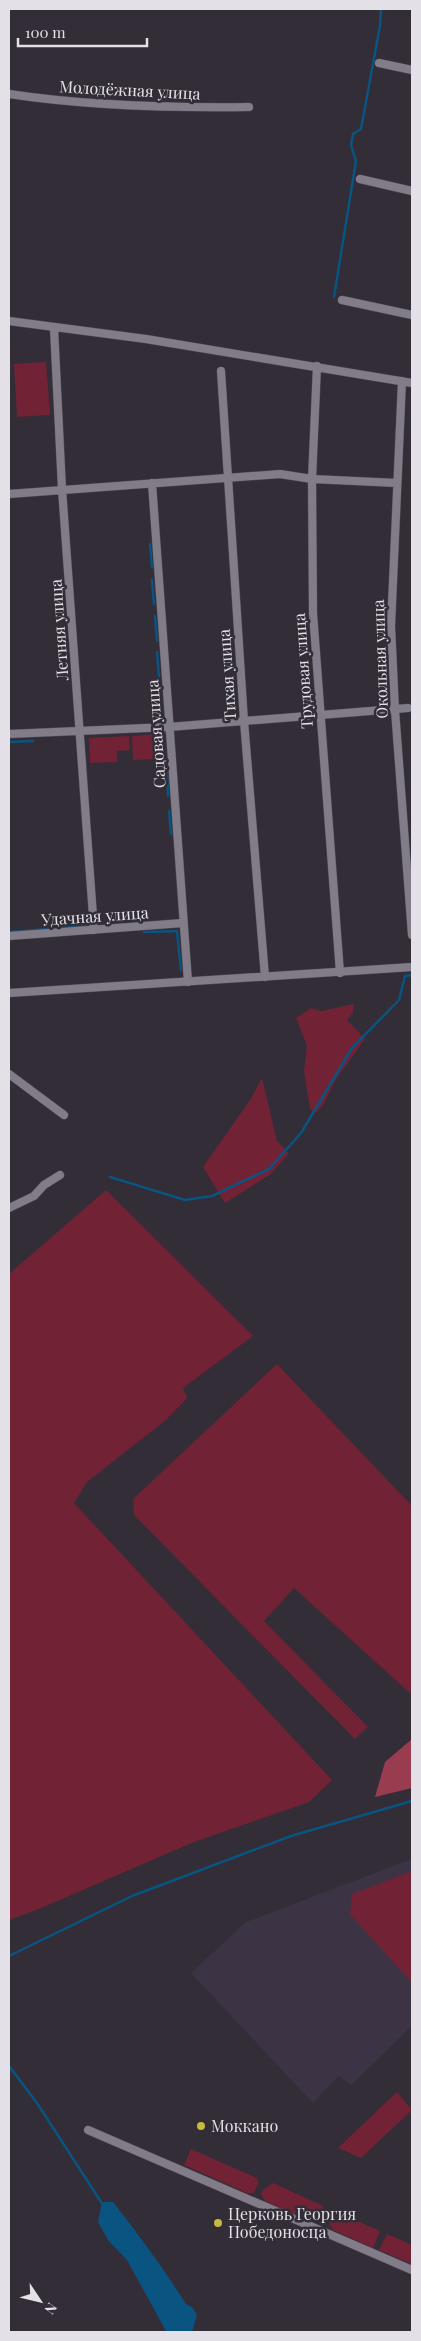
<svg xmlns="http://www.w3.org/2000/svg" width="421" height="2341" font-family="'Playfair Display',serif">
<rect width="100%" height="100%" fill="#322d37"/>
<path fill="#3c3444" d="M412 1859V2026L351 2085 339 2076 313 2103 191 1973 246 1922Z"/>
<path fill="#722235" d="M46 362 50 415 17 417 14 364Z
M158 734 159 759 133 760 132 736Z
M129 736 130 750 117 751V762L90 763 89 738Z
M354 1004 353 1013 347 1020 365 1039 336 1079 323 1105 316 1113 310 1109 304 1071 307 1046 296 1018 311 1008 321 1011Z
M262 1078 277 1141 289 1153 271 1174 225 1203 203 1167 250 1100Z
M106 1190 253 1336 183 1388 187 1398 166 1420 87 1482 74 1503 332 1780 309 1802 194 1842 39 1909 9 1920V1274Z
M277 1364 412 1506V1695L294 1588 264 1621 368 1727 355 1739 134 1515 133 1499Z
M412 1871V1983L350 1914 352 1894Z
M397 2092 412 2110 361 2158 338 2148Z
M191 2149 257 2178 258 2184 254 2193H247L184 2165Z
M273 2183 323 2206 324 2211 321 2219 314 2222 266 2202 261 2195 263 2190Z
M339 2213 380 2231 373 2248 333 2230 329 2223 331 2216Z
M387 2234 412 2245V2264L379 2250Z"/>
<path fill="#993c50" d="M412 1739V1788L375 1797 385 1762Z"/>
<path fill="#0a5481" d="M102 2202H113C139 2235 164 2269 186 2304L192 2307 197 2315 192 2332 166 2331 127 2260 108 2240 98 2222Z"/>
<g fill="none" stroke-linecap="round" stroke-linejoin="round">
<path stroke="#0a5481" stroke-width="2.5" d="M334 297 356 161 351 145 353 134 361 129 380 26 381 9
M150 544 152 567
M152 580 154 604
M155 616 157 641
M157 652 159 677
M160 689 162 718
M163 731 165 761
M9 742 33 741
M167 773 168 796
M169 811 171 834
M59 928 85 926
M9 932 48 929
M144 932 177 931 181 970
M110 1177 185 1200 212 1196 269 1169 301 1133 352 1048 399 1000 405 976 412 975
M9 1956 132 1896 291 1836 412 1801
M9 2066 37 2103 103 2205"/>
<g stroke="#4e4a53" stroke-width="9">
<path id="street" d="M379 63 412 70
M9 94C88 106 169 108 249 107
M360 179 412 191
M342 300 412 315
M9 321 146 339 412 383
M54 328 62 489 94 930
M317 366 312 479 313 613 340 973
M221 371 244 721 265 977
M402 381 391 626 395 710 412 935
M152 483 188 982
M9 494 280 474 312 479 397 483
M9 734 169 727 408 708
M9 936 183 923
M9 993 412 967
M9 1074 64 1115
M9 1208 34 1196 44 1185 60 1175
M88 2130 412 2270"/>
</g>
<use href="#street" stroke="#817c88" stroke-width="8"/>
</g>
<g fill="#c7bb3c" stroke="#322d37" stroke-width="2">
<circle cx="201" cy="2126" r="5"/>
<circle cx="218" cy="2223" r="5"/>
</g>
<g text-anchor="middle" stroke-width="5" stroke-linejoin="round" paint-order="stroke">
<g font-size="16" fill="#e3e0e7" stroke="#322d37">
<text transform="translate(130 90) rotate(3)" y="6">Молодёжная улица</text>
<text transform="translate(59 630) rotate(-94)" y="6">Летняя улица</text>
<text transform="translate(380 659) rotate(-92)" y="6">Окольная улица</text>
<text transform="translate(303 671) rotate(-94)" y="6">Трудовая улица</text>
<text transform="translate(227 675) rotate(-94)" y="6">Тихая улица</text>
<text transform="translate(156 734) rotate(-94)" y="6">Садовая улица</text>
<text transform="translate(95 916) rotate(-4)" y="6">Удачная улица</text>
</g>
<g font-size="16" fill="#e3e0e7" stroke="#322d37" text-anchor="start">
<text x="211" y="2132">Моккано</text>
<text x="228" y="2220">Церковь Георгия<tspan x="228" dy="18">Победоносца</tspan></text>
</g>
</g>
<rect width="421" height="2341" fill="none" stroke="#e3e0e7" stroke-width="20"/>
<g transform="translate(40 2301) rotate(125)" stroke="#322d37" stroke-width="4" paint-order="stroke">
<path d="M0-4L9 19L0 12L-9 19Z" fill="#e3e0e7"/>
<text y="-8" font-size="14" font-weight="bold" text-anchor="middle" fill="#e3e0e7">N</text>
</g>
<path d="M18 38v8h129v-8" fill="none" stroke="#e3e0e7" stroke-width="2.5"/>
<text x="25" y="38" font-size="15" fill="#e3e0e7" stroke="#322d37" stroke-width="4" paint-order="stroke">100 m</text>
</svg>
